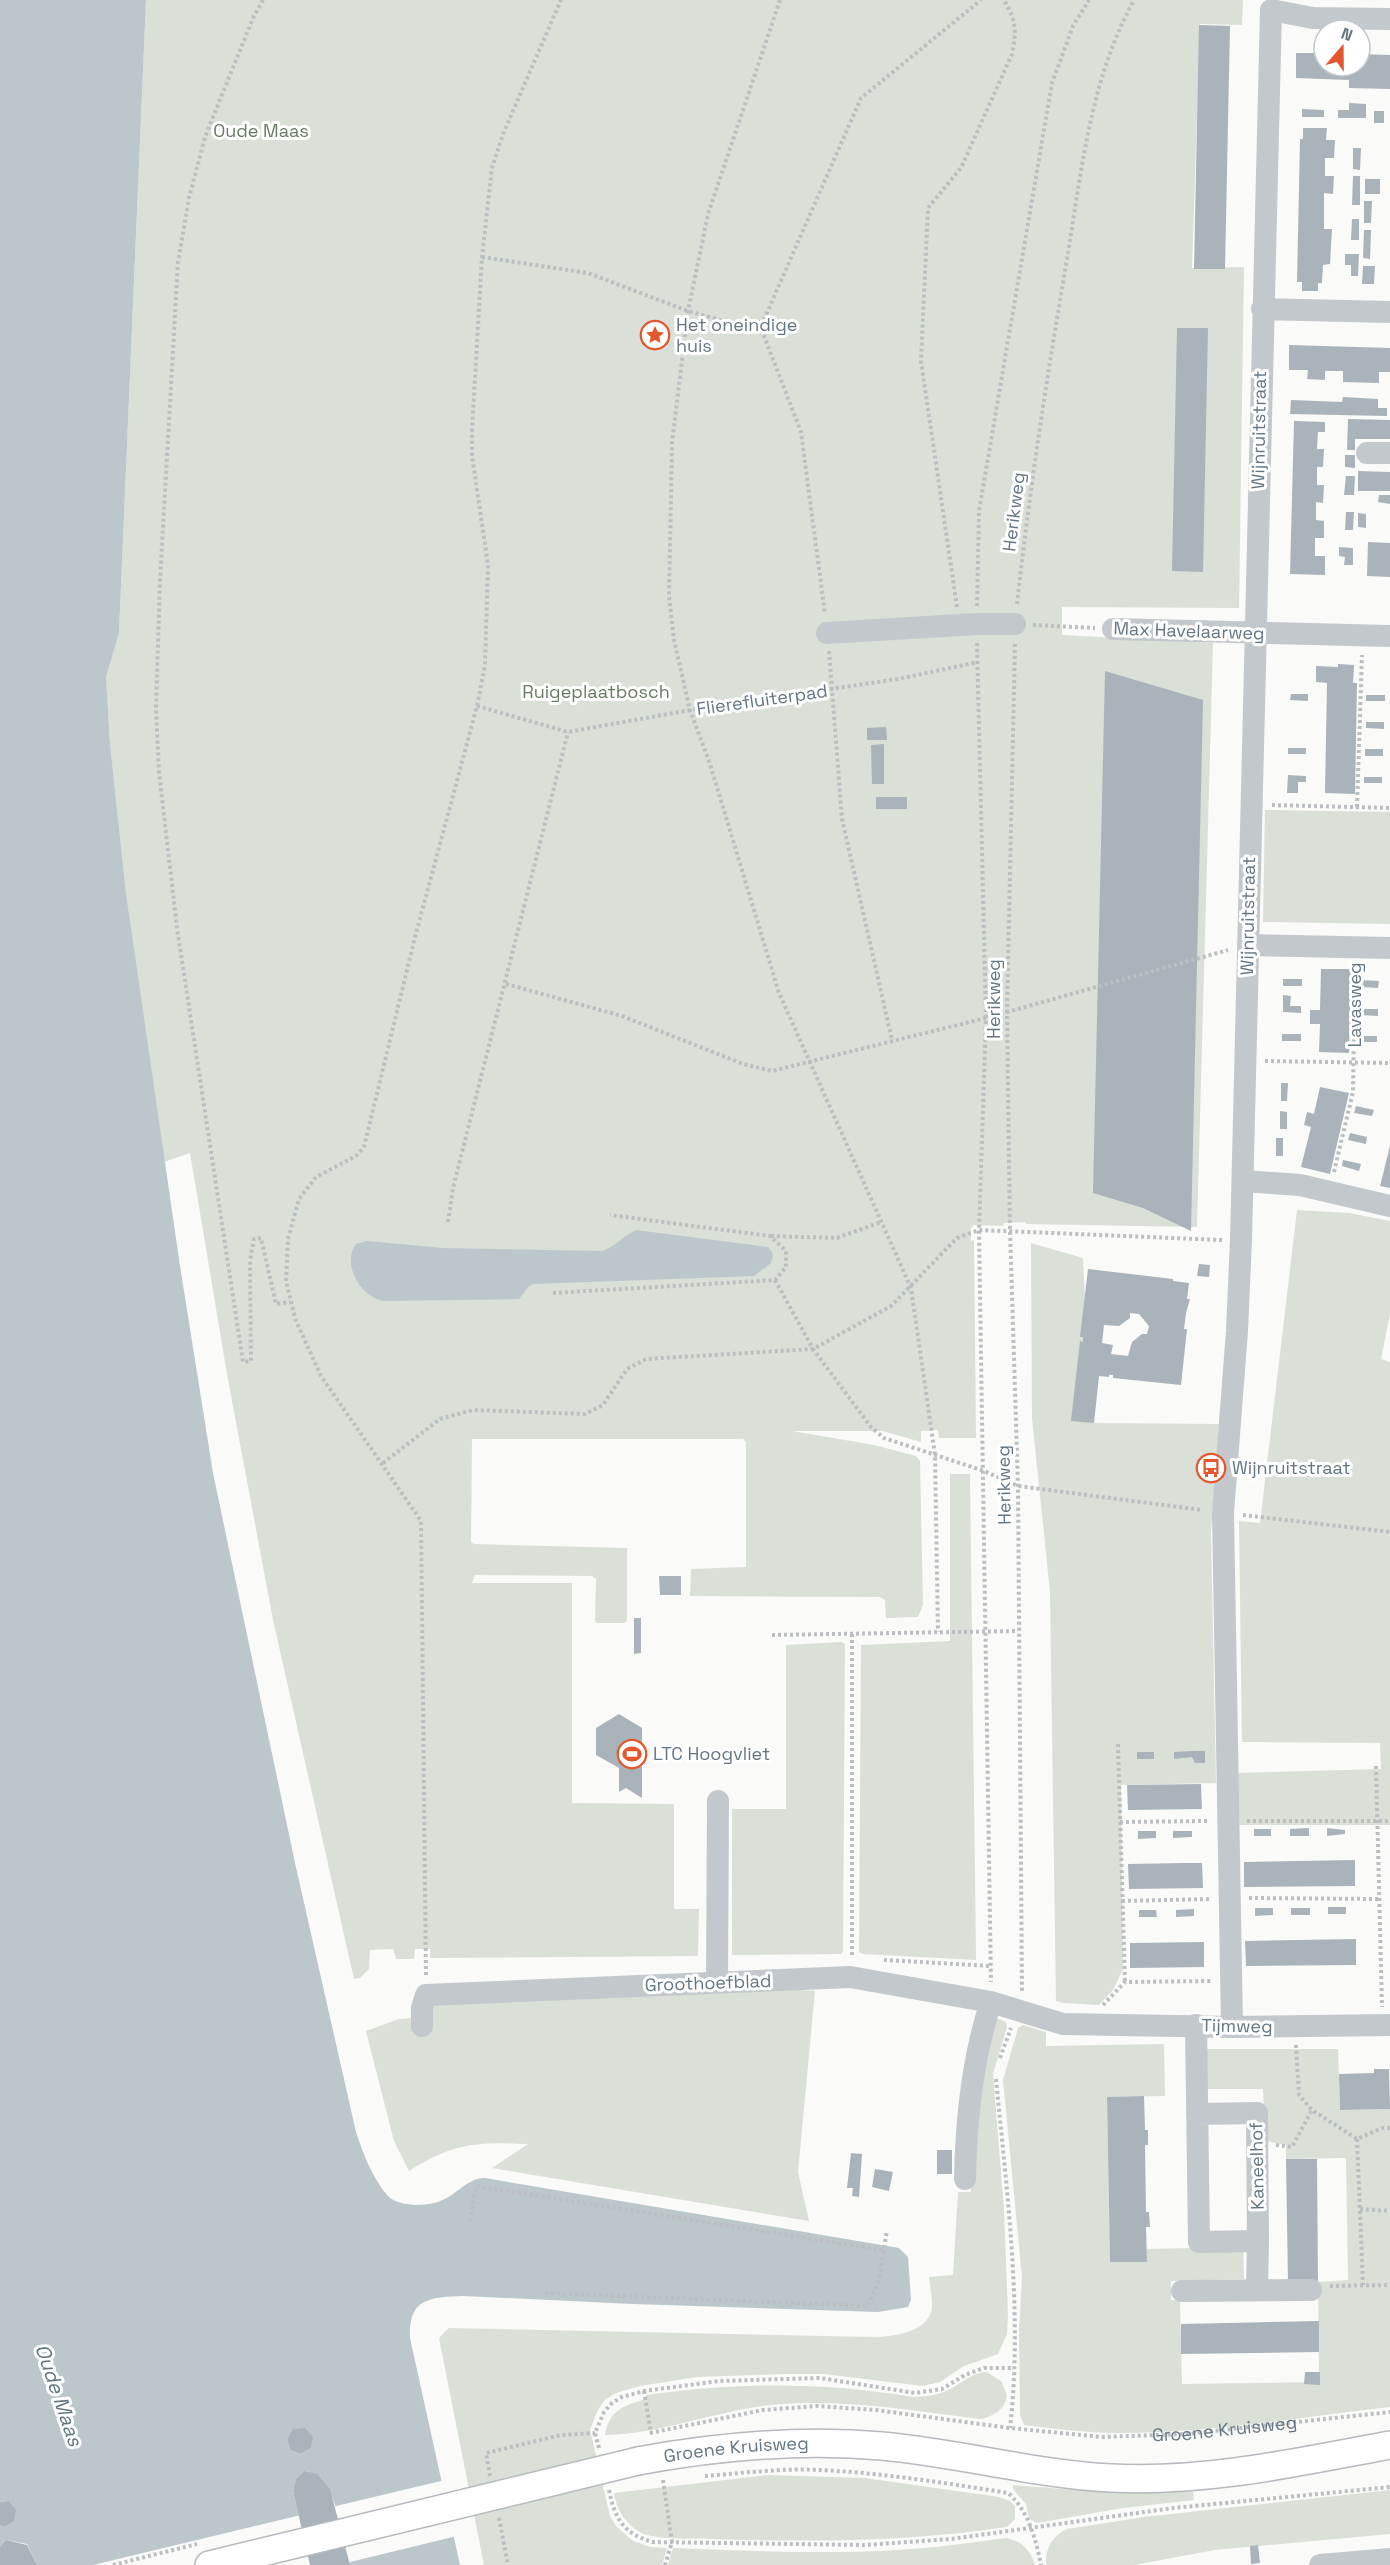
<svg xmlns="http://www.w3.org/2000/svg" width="1390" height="2565" font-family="'Space Grotesk',sans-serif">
<rect width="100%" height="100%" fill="#fafaf8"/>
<path fill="#dadfd7" d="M146 0H1243L1242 25 1200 24 1192 268 1244 267 1239 608 1062 607V635L1213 643 1197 1227 1026 1224 1025 1222 1004 1223 1003 1226 974 1225 971 1228V1241L974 1240 976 1438H939L938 1430 921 1431V1442L883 1431H792L874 1445 916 1456 920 1461 923 1605 918 1617 886 1618 885 1600 880 1597 690 1596 691 1569 746 1567V1442L743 1439H472L471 1542 474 1544 627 1548V1621L624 1623H597L595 1620 596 1579 592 1576 475 1575 472 1583H572V1803L674 1804V1909H699L698 1956 430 1958V1949H415L414 1959H396L393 1949 370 1950 369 1969 360 1978 354 1979 273 1620 227 1374 190 1153 164 1162 126 893 110 743 106 677 119 633Z
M1265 810 1390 812V924L1263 922Z
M1297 1210 1349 1213 1390 1221V1314L1381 1359 1390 1362V1825H1236L1235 1773 1381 1769 1380 1743 1242 1742 1239 1521 1260 1523Z
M1031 1243 1083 1258 1091 1423 1219 1424 1211 1533 1216 1783 1121 1785 1123 1969 1113 1990 1099 2005 1063 2003 1056 2001 1050 1592 1032 1418Z
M950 1474H970L976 1960 863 1954 859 1952 861 1645 950 1641Z
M841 1642 845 1644 843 1951 841 1954 732 1955V1809H786V1645Z
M768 1988 815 1991 798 2172 809 2221 492 2168 528 2144C477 2142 453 2143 409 2171L394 2141 366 2031 399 2019 414 2018 430 2005Z
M996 2018 1006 2022 1007 2027 993 2074 1004 2210 1008 2316 1007 2334 998 2354 964 2366 940 2382 923 2386 823 2374H787L697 2377 640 2386 616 2393 605 2400 598 2410 590 2430 610 2516 616 2526 633 2541 651 2547 667 2548 662 2565H484L439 2338 449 2328 874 2337C893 2337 931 2332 932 2306 932 2297 930 2286 929 2277L953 2275 958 2192H971C968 2131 981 2077 996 2018Z
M1023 2025 1046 2032V2046L1164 2044 1165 2096 1107 2097 1110 2262H1146L1147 2249 1243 2247 1244 2279 1171 2281V2300H1180L1182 2384 1319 2382 1318 2282 1348 2280 1346 2158 1286 2159V2145L1265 2141 1263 2089H1207V2049H1338L1340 2110 1390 2109V2407C1301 2417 1210 2433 1120 2433 1088 2433 1056 2429 1024 2425L1020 2415 1019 2330 1022 2277 1003 2080 1018 2028Z
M987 2372 1002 2382 1007 2396C1005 2409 994 2416 981 2419 911 2411 843 2398 771 2405 715 2411 662 2434 605 2435 609 2410 624 2405 647 2399L646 2395C740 2382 821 2382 914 2397 926 2396 937 2396 948 2390 961 2384 972 2372 987 2372Z
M769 2475 865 2478 999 2497 1010 2501 1015 2506V2519L1007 2527C908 2542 810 2542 710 2539 692 2538 652 2541 638 2531 625 2523 616 2508 614 2493Z
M1013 2485 1100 2492H1193L1194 2500 1123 2508 1037 2523 1029 2519 1026 2504 1013 2489Z
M1390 2490V2534L1215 2550 1134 2565H1046C1045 2549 1052 2536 1067 2529L1144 2517Z
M1006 2538C1022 2541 1030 2550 1035 2565H668L673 2548C752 2551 832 2555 911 2549 943 2547 974 2542 1006 2538Z"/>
<path fill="#bbc7cb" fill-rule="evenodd" d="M0 0H146L119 633 106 677 110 743 126 893 180 1266 213 1473 295 1863 356 2132C363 2153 372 2177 387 2195 397 2207 426 2207 440 2201 457 2195 467 2178 485 2178L899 2248 908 2257 911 2300 908 2307 878 2312 633 2304 463 2296C429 2297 408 2299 410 2338L460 2565H350C342 2535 338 2480 306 2471L296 2479 293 2491 310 2565H37L27 2544 6 2540 0 2547V2525L4 2527 8 2501 0 2502ZM294 2429 312 2437 311 2448 301 2454 290 2450 287 2439Z
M636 1230 768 1247 773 1254 771 1263 754 1276 534 1284 529 1286 519 1299 384 1301C361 1298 341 1264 356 1244L367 1241 443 1248 602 1251C615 1247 623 1236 636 1230Z"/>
<path fill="#fafaf8" d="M445 2480 457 2536 346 2563 332 2507Z
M301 2515 313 2565H93Z"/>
<path fill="#aab3b9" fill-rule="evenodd" d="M1199 25 1230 26 1225 269H1194Z
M1296 53H1324V66H1360V54L1390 55V89L1349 88V80L1296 78Z
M1349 103 1366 104V118H1338V110H1349Z
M1302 109 1324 110V117H1302Z
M1374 111H1384V123H1374Z
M1303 128H1327L1326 140H1335L1334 158H1325V176H1334L1333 194 1324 193V229H1332L1330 264 1323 265 1322 283H1318V291H1302V282H1297L1300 139H1303Z
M1353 148H1361L1360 170 1353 169Z
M1353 176H1360V205H1352Z
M1365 179H1380V194H1365Z
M1364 201H1372L1371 223H1364Z
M1352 219H1359V240H1351Z
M1364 230H1371L1370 259 1363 258Z
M1345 254H1359L1358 276H1351V265H1345Z
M1363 266H1375L1374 284H1362Z
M1177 328H1208L1203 572 1172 571Z
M1289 345 1390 348V372H1379V383L1343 382V371H1325V380L1307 379 1308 370H1289Z
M1343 397 1378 399V408H1387V416L1290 414 1291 400 1342 402Z
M1348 419 1390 420V439H1355V450H1347Z
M1294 421 1325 422V432H1318L1317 449H1324L1323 467H1317V485H1324L1323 503 1316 502V520L1324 521V538H1315V556H1325V575L1290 574Z
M1345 455H1355V468L1345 467Z
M1358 471 1390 472V491H1358Z
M1346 476H1355L1354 495H1344Z
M1379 495H1390V504L1378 502Z
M1346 512H1354L1353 530H1345Z
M1358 513 1366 514V528L1358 527Z
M1368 542 1390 543V577L1367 576Z
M1339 547 1353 548V565H1344L1345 557 1339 556Z
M1338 664 1354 665 1353 683H1357L1355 794 1325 793 1327 683 1316 682V666L1338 667Z
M1105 671 1203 700 1191 1231 1143 1208 1093 1193Z
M1291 694H1308V701L1290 700Z
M1366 695H1385V701H1366Z
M1366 722H1384V729L1366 728Z
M886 727 887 740H867V728Z
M884 744V784H872L871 745Z
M1288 748H1306V754H1288Z
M1365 749H1383V756H1365Z
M1288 775 1306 776V782H1298V793H1287Z
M1364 777H1382V783H1364Z
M876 797H907V809H876Z
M1321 969H1351L1349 1053 1319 1052 1320 1024H1310V1010H1320Z
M1283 979H1302V986H1283Z
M1360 980 1379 981 1378 988 1360 987Z
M1283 995 1291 996 1290 1006H1301V1013L1283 1012Z
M1359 1009H1378V1016L1359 1015Z
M1282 1034H1301V1041H1282Z
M1359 1036H1377V1042H1359Z
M1281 1083H1288L1287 1101H1281Z
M1320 1087 1349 1093 1330 1174 1301 1167 1311 1127 1304 1125 1307 1112 1314 1114Z
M1356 1106 1374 1110 1372 1116 1354 1113Z
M1280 1111 1287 1112V1129H1280Z
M1350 1133 1367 1137 1366 1144 1348 1140Z
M1276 1138H1283V1156H1276Z
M1390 1146V1188L1380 1186Z
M1343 1160 1361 1164 1359 1171 1342 1166Z
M1199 1264 1210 1265 1209 1277 1197 1276Z
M1088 1269 1173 1279V1281L1189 1283 1187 1299H1190L1186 1313 1184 1329H1187L1181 1385 1113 1378V1375H1109V1377L1099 1376 1094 1423 1071 1421 1080 1341 1083 1342V1337H1080ZM1130 1313 1139 1314 1149 1326 1147 1334H1142L1132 1342 1128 1356 1111 1354 1113 1345 1102 1343 1104 1325 1119 1326 1130 1318Z
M659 1576H681V1595H660Z
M634 1618H641V1653L634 1654Z
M619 1714 642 1728V1798L626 1788 619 1792V1768L596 1755V1728Z
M1191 1751H1205V1763H1195L1192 1757 1174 1759V1752Z
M1137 1752H1154V1759H1137Z
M1201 1784 1202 1809 1128 1810 1127 1785Z
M1309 1828V1836H1290V1829Z
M1327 1828 1345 1830V1834L1327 1836Z
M1254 1829H1271V1836H1254Z
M1138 1831H1156V1838L1138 1839Z
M1173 1831H1192V1837L1173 1838Z
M1355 1860V1886L1244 1887V1862Z
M1184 1863H1202L1203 1888 1129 1889 1128 1864Z
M1328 1907H1346V1914H1328Z
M1255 1908H1273V1915L1255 1916Z
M1291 1908H1310V1915H1291Z
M1194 1909V1916L1176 1917V1910Z
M1139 1910H1156L1157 1917H1139Z
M1356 1939V1965L1246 1966 1245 1941Z
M1204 1942V1967L1130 1968V1943Z
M1374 2069H1389L1390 2109 1340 2110 1339 2074 1374 2073Z
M1144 2096 1145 2130H1148V2145H1145L1146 2212H1149L1150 2227H1146L1147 2262H1110L1107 2097Z
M937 2150H952V2174H937Z
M851 2153 862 2154 859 2197 852 2196 853 2188H847Z
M1286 2159H1317L1318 2282H1288Z
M875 2169 893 2172 889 2191 872 2187Z
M1319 2321V2352L1181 2354V2324Z
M1305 2372H1320V2385L1304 2384Z
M305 2428 313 2437 311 2448 301 2454 290 2450 287 2439 293 2429Z
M305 2471 317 2474 330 2489 350 2565H310L293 2491 296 2479Z
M8 2501 16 2510 14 2521 4 2527 0 2525V2502Z
M6 2540 27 2545 37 2565H0V2547Z
M1258 2545 1260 2563 1251 2564 1250 2546Z"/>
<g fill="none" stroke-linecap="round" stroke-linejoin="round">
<g stroke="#b5babe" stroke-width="30">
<g id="major">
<path id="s2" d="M638 2461C719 2446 799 2439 882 2446 959 2453 1034 2474 1111 2478 1204 2483 1299 2462 1390 2445"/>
<path d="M209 2565 325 2537"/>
</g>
</g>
<g stroke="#bbbfc2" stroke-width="4" stroke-dasharray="3 3" stroke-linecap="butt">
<path d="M263 0 253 18 205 137 189 198 178 262 160 581 156 708 159 772 177 928 243 1362 251 1361 250 1261 254 1239 261 1238 276 1304 290 1302"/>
<path d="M780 0 708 214 688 311 672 443 669 596 674 640 690 710 710 764 779 993 911 1288 935 1455 938 1632"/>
<path d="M482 257 588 273 688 311 759 331 764 336 801 432 825 614"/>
<path d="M759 331 861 98 981 0"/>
<path d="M1017 604C1030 486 1048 370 1068 253 1082 167 1091 78 1134 0"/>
<path d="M977 606 979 511 1052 83 1073 26 1089 0"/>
<path d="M957 607 921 361 928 208 961 168 1012 54C1017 30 1016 21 1004 0"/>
<path d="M1033 625 1095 628"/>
<path d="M977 643 986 1018 979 1230 991 1982"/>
<path d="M1015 644 1007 1011 1010 1230 1018 1486 1022 1992"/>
<path d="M829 651 842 819 892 1040"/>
<path d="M477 706 568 732 690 710 898 679 978 662"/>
<path d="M1272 805 1390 808"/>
<path d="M1357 807 1362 655"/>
<path d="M506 984 622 1016 743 1064 772 1071 986 1018 1228 950"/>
<path d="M1265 1061 1390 1063"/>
<path d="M1334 1172 1353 1092 1355 966"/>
<path d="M448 1222 453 1188 568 732"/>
<path d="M771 1236 837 1238 881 1222"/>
<path d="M775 1280 813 1349 871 1427 884 1438 984 1471 1018 1486 1202 1510"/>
<path d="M553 1293 775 1280 786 1267V1251L770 1236 610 1215"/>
<path d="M383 1463 440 1419 473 1410 585 1414 603 1405 627 1369 646 1359 813 1349 891 1306 957 1238 979 1230 1222 1240"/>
<path d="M1243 1515 1390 1532"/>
<path d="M852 1634V1958"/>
<path d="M772 1635 1018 1631"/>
<path d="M1118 1744 1125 1982"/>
<path d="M1376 1766 1382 2007"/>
<path d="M1247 1821H1390"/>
<path d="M1120 1822 1209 1821"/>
<path d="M1249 1898 1378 1899"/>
<path d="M1122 1901 1212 1899"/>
<path d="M884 1960 991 1966"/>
<path d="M426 1975 421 1521 321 1376 296 1321 286 1281 288 1239 299 1199 316 1177 356 1156 364 1147 415 937 477 706 485 665 488 565 472 456V430L482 257 492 168 503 134 561 0"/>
<path d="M1103 2005 1125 1982 1211 1981"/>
<path d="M1296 2045 1299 2095 1312 2110 1357 2139 1382 2128H1390"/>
<path d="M1000 2058 1011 2028"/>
<path d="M996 2079C1007 2194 1023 2313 1010 2428"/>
<path d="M1357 2139 1363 2285"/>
<path d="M1276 2145 1292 2147 1312 2110"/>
<path d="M1360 2209 1390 2211"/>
<path d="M470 2221 476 2186 883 2250"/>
<path d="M1330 2286 1390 2285"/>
<path d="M545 2293 868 2306 879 2280 887 2230"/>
<path d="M644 2391 651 2433"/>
<path id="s1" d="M650 2433 763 2410 817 2406 876 2410 1010 2428 1102 2437 1186 2434 1390 2412"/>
<path d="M599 2448 595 2433 604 2412 612 2403 622 2397 644 2391 719 2381 820 2378 915 2393 942 2389 965 2375 984 2368H1013"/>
<path d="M490 2476 486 2453 561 2435 595 2433"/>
<path d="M705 2476C743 2473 782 2468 820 2470 883 2473 946 2483 1008 2493 1028 2510 1036 2539 1041 2565"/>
<path d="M663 2480 672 2542 665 2565"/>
<path d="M609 2490C615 2519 623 2533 652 2542L865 2545 951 2539 1173 2508 1390 2487"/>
<path d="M499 2518 508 2565"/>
<path d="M113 2565 197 2544"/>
</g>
<path stroke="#c3c8cc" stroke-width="22" d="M1262 309 1390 312
M1367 453H1390
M1113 629 1390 636
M827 633 977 624H1015
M1248 945 1390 948
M1243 1181 1300 1185 1390 1206
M717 1982 718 1801
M1196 2025 1199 2242 1258 2241 1257 2113 1197 2114
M422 2026V2008L426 1995 850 1977 991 2002 1063 2024 1232 2027 1390 2025
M1232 2027 1223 1513 1237 1331 1241 1240 1271 10 1313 18 1390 19
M965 2179C966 2122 973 2056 991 2002
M1257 2290 1258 2241
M1182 2291 1311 2290
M1320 2565 1390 2559"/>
<use href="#major" stroke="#fff" stroke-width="27"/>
<g stroke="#b5babe" stroke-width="30" stroke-linecap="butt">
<path id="major-bridge" d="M325 2537 638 2461"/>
</g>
<use href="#major-bridge" stroke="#fff" stroke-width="27"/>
</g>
<defs>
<g id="sight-ring" transform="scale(1.5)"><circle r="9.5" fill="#fff" stroke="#e4572e" stroke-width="1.5"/><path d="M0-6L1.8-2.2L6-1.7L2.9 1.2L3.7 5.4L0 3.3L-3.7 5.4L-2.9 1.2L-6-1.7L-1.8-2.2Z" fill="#e4572e"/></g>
<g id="bus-ring" transform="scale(1.5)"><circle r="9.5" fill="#fff" stroke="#e4572e" stroke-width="1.5"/><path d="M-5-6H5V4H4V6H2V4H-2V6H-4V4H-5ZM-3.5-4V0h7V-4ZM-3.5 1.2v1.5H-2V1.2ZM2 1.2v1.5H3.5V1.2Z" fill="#e4572e"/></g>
<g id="stadium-ring" transform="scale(1.5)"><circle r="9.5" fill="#fff" stroke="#e4572e" stroke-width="1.5"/><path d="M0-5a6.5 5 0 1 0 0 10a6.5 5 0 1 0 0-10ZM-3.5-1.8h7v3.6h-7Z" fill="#e4572e"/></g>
</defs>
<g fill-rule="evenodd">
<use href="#sight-ring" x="655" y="335"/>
<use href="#bus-ring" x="1211" y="1468"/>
<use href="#stadium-ring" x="632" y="1754"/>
</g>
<g text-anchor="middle" stroke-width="6" stroke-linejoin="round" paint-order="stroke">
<g font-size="18" fill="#687a64" stroke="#fff">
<text x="261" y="137">Oude Maas</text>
<text x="596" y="698">Ruigeplaatbosch</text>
</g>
<g font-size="18" fill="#657683" stroke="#fff" text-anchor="start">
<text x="676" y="331">Het oneindige<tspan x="676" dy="21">huis</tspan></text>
<text x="1232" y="1474">Wijnruitstraat</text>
<text x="653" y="1760">LTC Hoogvliet</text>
</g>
<g font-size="18" fill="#657683" stroke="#fff">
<text transform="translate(1259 430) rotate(-89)" y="6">Wijnruitstraat</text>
<text transform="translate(1014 512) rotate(-83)" y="6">Herikweg</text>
<text transform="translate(1189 631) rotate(2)" y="6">Max Havelaarweg</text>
<text transform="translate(762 700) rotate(-8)" y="6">Flierefluiterpad</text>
<text transform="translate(1248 916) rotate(-89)" y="6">Wijnruitstraat</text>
<text transform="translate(994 999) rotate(-90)" y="6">Herikweg</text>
<text transform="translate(1355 1005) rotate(-90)" y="6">Lavasweg</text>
<text transform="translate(1004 1485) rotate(-91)" y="6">Herikweg</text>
<text transform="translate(708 1983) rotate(-2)" y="6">Groothoefblad</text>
<text transform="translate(1237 2026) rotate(1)" y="6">Tijmweg</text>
<text transform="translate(1257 2166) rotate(-91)" y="6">Kaneelhof</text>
<text dy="6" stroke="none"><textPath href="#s1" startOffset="579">Groene Kruisweg</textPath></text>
<text dy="6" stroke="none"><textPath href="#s2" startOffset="99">Groene Kruisweg</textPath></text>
</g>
<g font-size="20" font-style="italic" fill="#60757c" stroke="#fff">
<text transform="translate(59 2395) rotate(71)" y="7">Oude Maas</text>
</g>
</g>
<g transform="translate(1342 48) rotate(20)"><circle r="28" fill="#ffffff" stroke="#c1c8cd" stroke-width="1.5"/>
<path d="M0-4.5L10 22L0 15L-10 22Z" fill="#e4572e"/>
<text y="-9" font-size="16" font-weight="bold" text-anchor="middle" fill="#657683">N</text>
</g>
</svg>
